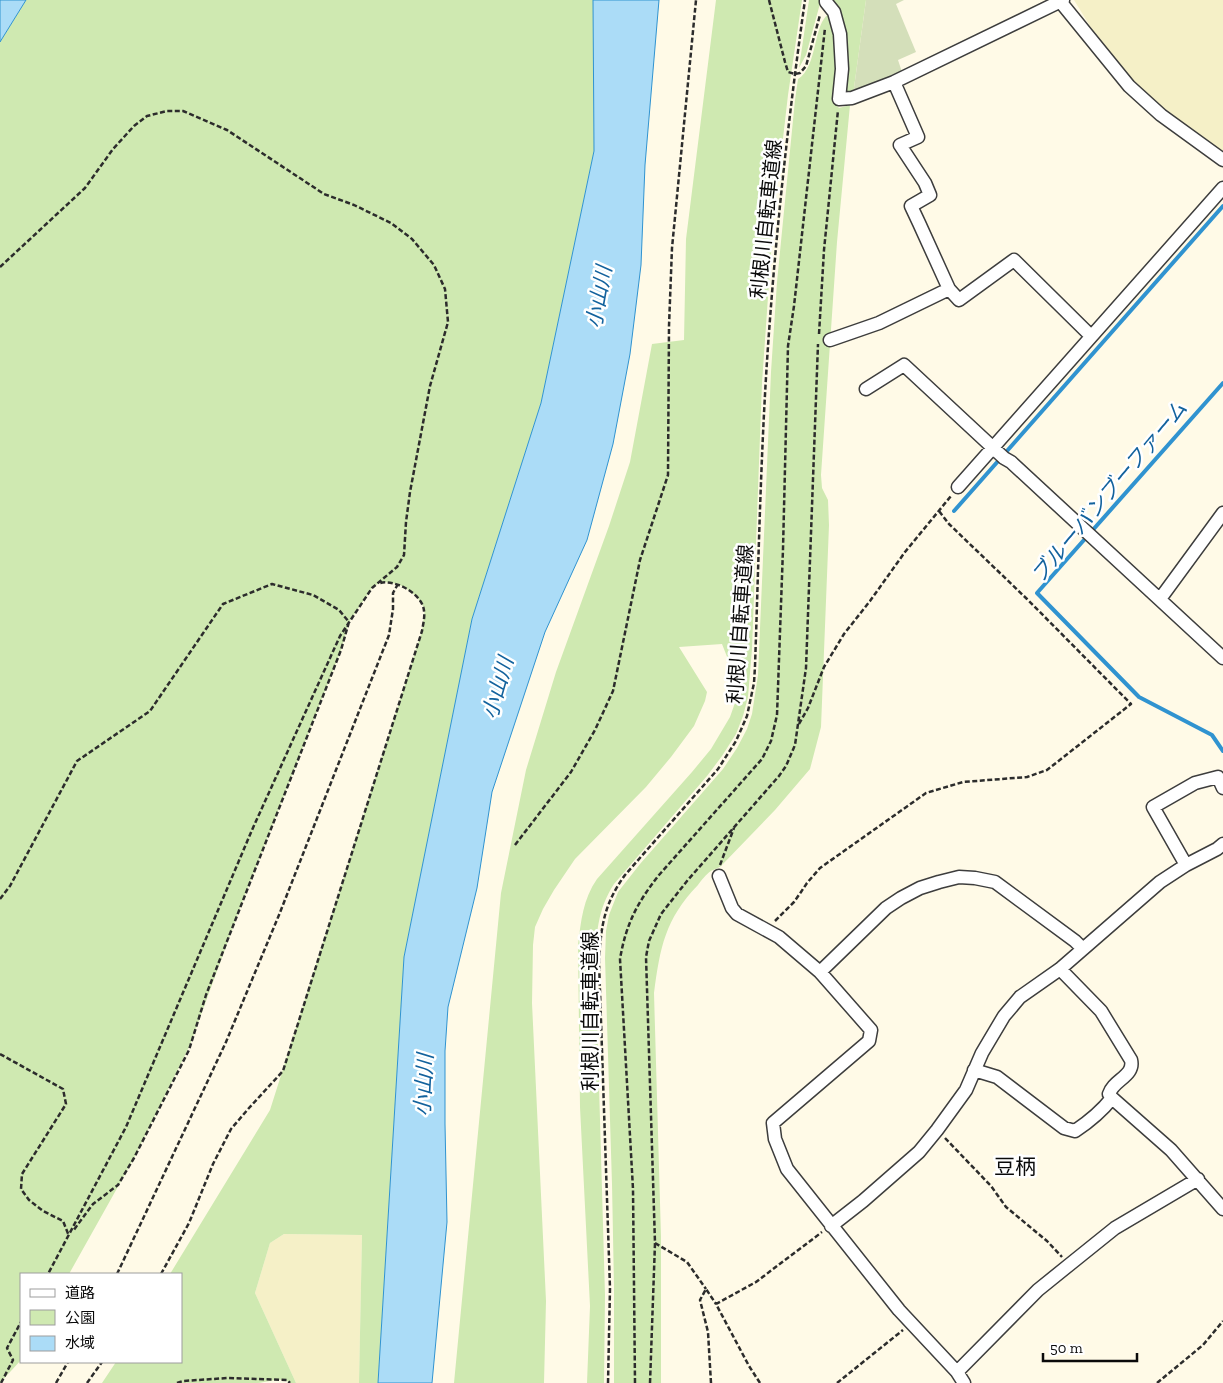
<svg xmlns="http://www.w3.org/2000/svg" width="1223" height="1383" font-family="'Zilla Slab','Noto Sans JP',serif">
<rect width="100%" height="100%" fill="#fffae7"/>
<path fill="#f5f0c7" d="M1074 0H1223V154L1137 87 1104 49Z
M284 1234 362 1235 359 1383H296L255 1293 270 1243Z"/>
<path fill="#cfe9b1" d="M26 0H593L594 151 541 403 472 619 404 957 378 1383H359L362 1235 284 1234 270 1243 255 1293 296 1383H290C283 1376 267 1382 258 1383H102L116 1362H181V1274H170L270 1110 422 631 425 609 417 597 407 589 398 584 385 582 379 583 372 588 349 622 341 650 243 900 190 1045 134 1158 69 1274H21V1360L0 1383V42Z
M716 0H802L788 95 773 225 762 383 752 649 748 697 743 716 736 734 722 756 707 776 614 884C594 915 596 945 596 980L605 1295 604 1383H587L590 1306 580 1107 578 945C581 921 583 899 597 879L692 772 711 749 730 717 736 700 739 687 722 644 679 647 707 692 705 701 694 726 671 757 646 787 575 859 554 890 543 909 535 927 533 945 532 1003 546 1301 544 1383H454L501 893 526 770 556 672 609 526 630 462 652 344 684 340 686 239Z
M809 0H821L806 55 799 68Z
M832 0H866L853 95 846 93 844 90Z
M829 14 836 29 837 81 835 104 839 108 850 105 837 242 821 475 822 488 828 500 829 525 821 727 810 769 775 810 721 866C717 869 715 869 711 871 706 874 701 881 698 885 665 919 660 948 654 993L661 1237V1383H614V1287L612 1184 605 958 606 931 609 915 618 892 640 864 723 769 737 748 747 729 752 714 758 675 771 372 777 282 795 100 798 79C818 67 813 23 829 14Z"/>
<path fill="#d4dfba" d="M866 0H904L896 4 916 52 898 60 903 75 853 95Z"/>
<path fill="#abdcf7" stroke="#3093d0" d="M0 0H26L0 42Z
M593 0H659L645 165 641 265 630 354 613 444 587 540 545 632 492 792 477 888 448 1007 445 1051V1124L447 1222 432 1383H378L404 957 472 619 541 403 594 151Z"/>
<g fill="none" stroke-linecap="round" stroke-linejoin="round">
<path stroke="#3093d0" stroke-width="4" d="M1223 383 1037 593 1139 697 1212 735 1223 751
M954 511 1223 206"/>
<g stroke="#3d3d3d" stroke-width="15">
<path id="minor" d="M826 0V2L834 12 840 34 842 69 839 99 852 98 894 82 1063 0
M1059 0 1129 86 1161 115 1223 160
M894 82 918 137 900 145 925 183 930 195 911 206 919 223 949 289 959 300 1014 260 1091 336
M830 340 879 323 949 289
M866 389 904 365 1004 458 1011 462 1223 658
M958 487 1223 188
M1160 599 1223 513
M1186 865 1153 807 1195 783 1218 777 1223 788
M719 876 732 908 737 914 779 937 820 972 871 1030 869 1041 773 1123 775 1139 787 1169 899 1310 957 1372 964 1383
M1060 969 1101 1011 1131 1060C1135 1076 1113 1080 1109 1094L1112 1098 1171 1150 1223 1209
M820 972 886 908 901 898 920 888 939 882 959 877 975 878 995 882 1075 941 1083 949
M974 1070 997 1077 1064 1128 1075 1131C1090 1121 1101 1112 1112 1098
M831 1226 863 1201 919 1152 937 1130 966 1090 982 1053 1004 1016 1020 997 1060 969 1160 882 1186 865 1217 849 1223 844
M957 1372 1038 1290 1069 1265 1115 1228 1198 1179"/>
</g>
<path stroke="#2c2c2c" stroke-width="2.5" stroke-dasharray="5 2.5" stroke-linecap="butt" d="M769 0 785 62 788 72 795 74 800 73 806 66 820 15
M0 267 85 188 113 149 134 126 147 116 167 111H183L227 130 324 194 354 205 391 223 412 239 434 265 445 289 448 322 430 386 410 492 406 522 404 555 397 567 372 588 340 636 252 830 126 1127 48 1274
M819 334 824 250 838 110
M799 724 808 708 824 667 844 634 870 601 905 552 951 496
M515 845 571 772 595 730 613 691 640 560 668 475 669 326 672 248 696 0
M720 865 734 828
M0 899 10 886 77 761 150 711 223 604 272 584 313 595 339 610 349 622 341 650 206 995 189 1050 134 1158 118 1185 93 1204 73 1231
M775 921 794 902 801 892 807 883 820 868 926 793 963 782 1027 777 1047 770 1131 704 1027 599 949 524 939 511
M0 1054 63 1089 66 1104 22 1174 21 1189 29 1200 43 1211 63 1221 69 1236
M945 1138 991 1186 1006 1207 1047 1241 1062 1257
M655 1243 687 1262 706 1289
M117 1274 226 1042 279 915 389 635 393 609V593L398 584
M161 1274 189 1223 213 1164 231 1129 249 1108 283 1071 422 631C423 625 425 617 424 611 423 594 395 579 380 583
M1 1383 13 1360 7 1348 21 1322
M56 1383 68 1362
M87 1383 102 1362
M177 1383 183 1381 228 1378 287 1380 290 1383
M608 1383 610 1288 599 961C601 926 604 904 625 875L718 769 736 741 747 716 754 683 755 666C759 550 761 434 770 319 778 212 790 106 805 0
M635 1383 633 1189 620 959C626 924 637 903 659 875L762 759 771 741 777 715 783 549 788 346 794 306 825 28
M650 1383 655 1243 646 957 649 941 661 914 687 881 779 776 786 766 795 745 806 668 818 344
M711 1383 708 1332 700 1300 706 1289 716 1304
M760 1383 749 1366 716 1304 756 1282 822 1232
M837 1383 903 1330
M1157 1383 1203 1345 1223 1321"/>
<use href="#minor" stroke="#fff" stroke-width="12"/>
</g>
<g text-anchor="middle" stroke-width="5" stroke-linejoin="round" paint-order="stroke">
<g font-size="20" fill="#0a0a0a" stroke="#fff">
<text transform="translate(766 219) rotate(-84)" y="7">利根川自転車道線</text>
<text transform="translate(740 624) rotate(-86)" y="7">利根川自転車道線</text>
<text transform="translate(590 1011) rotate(-90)" y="7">利根川自転車道線</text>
</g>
<g font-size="21" font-style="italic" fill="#12629d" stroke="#fff">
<text transform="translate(599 297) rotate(-80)" y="7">小山川</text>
<text transform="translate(1109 492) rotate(-50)" y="7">ブルーバンブーファーム</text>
<text transform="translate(498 688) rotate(-74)" y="7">小山川</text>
<text transform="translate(424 1085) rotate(-87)" y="7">小山川</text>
</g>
<g font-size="21" fill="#0a0a0a" stroke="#fff">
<text x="1015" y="1174">豆柄</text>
</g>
</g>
<rect x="20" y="1273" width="162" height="90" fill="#ffffff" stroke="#9d9d9d"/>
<rect x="30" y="1289" width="25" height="8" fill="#ffffff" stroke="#9d9d9d"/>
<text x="65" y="1298" font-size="15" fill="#0a0a0a">道路</text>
<rect x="30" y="1310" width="25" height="15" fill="#cfe9b1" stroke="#9d9d9d"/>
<text x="65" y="1323" font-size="15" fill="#0a0a0a">公園</text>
<rect x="30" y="1336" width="25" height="15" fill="#abdcf7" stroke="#9d9d9d"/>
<text x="65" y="1348" font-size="15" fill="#0a0a0a">水域</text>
<path d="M1043 1353v8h94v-8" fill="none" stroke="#0a0a0a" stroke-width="2.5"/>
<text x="1050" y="1353" font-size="15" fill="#0a0a0a" stroke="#ffffff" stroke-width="4" paint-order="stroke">50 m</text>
</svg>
